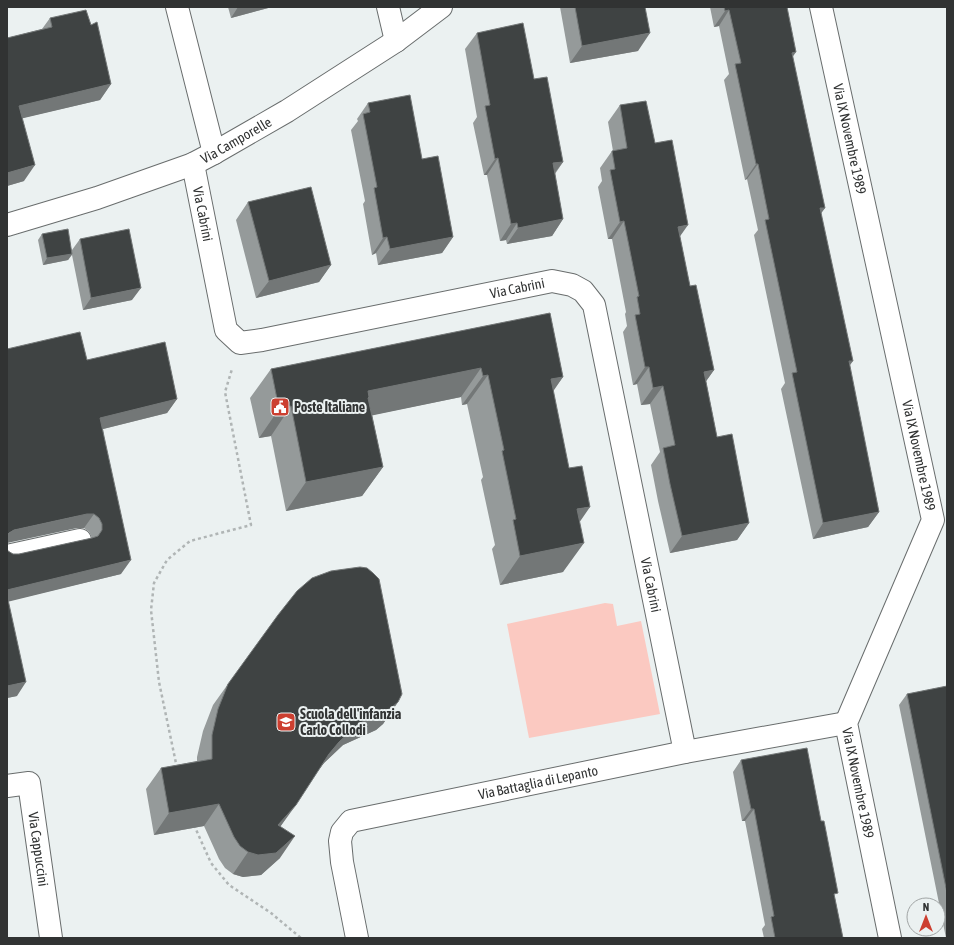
<svg xmlns="http://www.w3.org/2000/svg" width="954" height="945" font-family="'Asap Condensed',sans-serif">
<rect width="100%" height="100%" fill="#ebf1f1"/>
<path fill="#fbc9c1" d="M605 603 613 604 617 626 641 621 660 714 529 738 507 624Z"/>
<g fill="none" stroke-linecap="round" stroke-linejoin="round">
<g stroke="#696d6d" stroke-width="24">
<g id="minor">
<path d="M177 7 214 153"/>
<path d="M388 7 396 41"/>
<path id="s1" d="M821 7 933 520 846 723 890 938"/>
<path id="s2" d="M193 164 226 330 240 343 262 340 552 281 572 285 583 291 594 305 685 752"/>
<path id="s3" d="M7 225 97 198 193 164 214 153 287 111 396 41 441 7"/>
<path d="M7 556 80 540"/>
<path id="s4" d="M7 786 29 783 51 938"/>
<path id="s5" d="M357 938 342 862 340 841 342 832 351 821 685 752 846 723"/>
</g>
</g>
<path stroke="#b0b5b5" stroke-width="2.5" stroke-dasharray="3 3" stroke-linecap="butt" d="M177 768 159 682 151 610 154 583 167 560 190 541 251 525 225 392 232 369
M194 825 211 863 229 885 271 913 301 938"/>
<use href="#minor" stroke="#fff" stroke-width="22"/>
</g>
<path fill="#959a9a" d="M228 7H272L231 18Z
M560 7H645L638 51 570 63Z
M710 7H787L792 57 825 208 821 213 849 366 879 512 868 527 813 539 781 389 785 383 754 235 758 230 747 179 745 180 724 80 729 74 719 26 714 27Z
M50 18 111 84 100 100 22 118 24 181 7 186V38L42 29Z
M477 33 563 162 555 174 563 219 552 236 507 244 506 240 500 241 487 175H484L473 123 477 117 465 49Z
M368 103 422 159 453 237 442 253 378 265 376 253 372 255 363 204 365 201 351 130 358 121 357 119Z
M620 105 655 143 680 237 690 286 714 370 706 381 717 437 749 523 737 540 670 553 658 501 651 465 660 452 650 404 641 405 637 384 633 385 623 332 627 326 625 314 626 312 612 239H608L598 187 602 181 600 168 612 151H613L608 122Z
M248 202 331 265 319 282 256 298 236 220Z
M42 234 72 250 80 239 132 300 83 310 72 255 68 260 43 265 38 240Z
M550 313 563 377 553 390 579 522 563 572 500 585 492 549 495 545 481 480 483 477 467 404 462 405 461 397 372 415 383 467 362 496 286 511 271 436 259 438 250 398 271 369Z
M87 360 177 399 167 413 103 429 121 574 8 601 17 696 7 698V549L8 551 13 554H19L92 538 89 532 84 528H77Z
M228 684 398 702 383 724 376 730 343 745 324 763 319 769 280 827V858L261 875 243 877 233 874 225 868 219 859 204 826 154 835 146 789 161 768 197 761V757L203 731 213 705Z
M947 686V938H946L899 705 907 694Z
M741 760 835 898 843 938H764L762 929 765 925 745 821H742L733 772Z"/>
<path fill="#737777" d="M238 7H272L231 18Z
M729 10 719 26 714 27 725 11Z
M650 33 638 51 570 63 582 46Z
M796 52 785 68 792 53Z
M111 84 100 100 7 122 19 106Z
M498 158 487 175H484L495 159Z
M563 162 551 178 553 163Z
M756 164H758L747 179 745 180Z
M35 165 24 181 7 186V173Z
M820 208H825L814 223Z
M563 219 552 236 507 244 518 228Z
M624 221 612 239H608L620 222Z
M517 223 506 240 500 241 511 224Z
M688 225 676 242 678 227Z
M387 237 376 253 372 255 383 238Z
M453 237 442 253 378 265 390 249Z
M72 254 68 260 43 265 47 258Z
M331 265 319 282 256 298 269 281Z
M141 288 132 300 83 310 91 298Z
M849 361H853L842 376Z
M645 367H649L637 384 633 385Z
M481 368 461 397 355 419 368 391Z
M714 370 702 387 704 372Z
M488 375 467 404 462 405 483 376Z
M563 377 543 406 551 379Z
M663 386 650 404 641 405 653 388Z
M177 399 167 413 91 432 100 418Z
M291 406 271 436 259 438 279 409Z
M383 467 362 496 286 511 306 482Z
M590 507 570 536 577 509Z
M879 512 868 527 813 539 823 523Z
M87 514H94L84 528H77L7 543V535L9 533 14 530Z
M749 523 737 540 670 553 682 536Z
M584 543 563 572 500 585 520 556Z
M131 560 121 574 7 602V590Z
M26 682 17 696 7 698V686Z
M398 702 383 724 376 730 343 745 324 763 314 776 329 754 339 742 358 724Z
M219 804 204 826 154 835 169 813Z
M296 805 280 827 278 825Z
M751 809H754L745 821H742Z
M295 836 280 858 261 875 243 877 233 874 248 852Z"/>
<path fill="#3f4343" stroke="#737777" d="M575 7H645L650 33 582 46Z
M724 7H787L796 52 792 53 825 208H820L853 361H849L879 512 823 523 792 373 797 372 765 220 769 219 758 164H756L735 64 741 63 729 10 725 11Z
M86 10 91 25 97 22 111 84 19 106 35 165 7 173V38L52 27 50 18Z
M523 23 534 79 547 77 563 162 553 163 563 219 518 228 517 223 511 224 498 158 495 159 485 106 490 105 477 33Z
M410 95 422 159 438 156 453 237 390 249 387 237 383 238 374 188 377 187 363 114 370 112 368 103Z
M646 101 655 143 672 140 688 225 678 227 690 286 696 285 714 370 704 372 717 437 732 434 749 523 682 536 670 484 663 448 675 445 663 386 653 388 649 367H645L635 315 640 314 637 297 639 296 624 221 620 222 610 170 615 169 612 151 627 148 620 105Z
M311 187 331 265 269 281 248 202Z
M68 229 72 254 47 258 42 234Z
M129 229 141 288 91 298 80 239Z
M550 313 563 377 551 379 569 468 582 466 590 507 577 509 584 543 520 556 513 520 516 519 502 451 504 450 488 375 483 376 481 368 368 391 369 397 368 398 383 467 306 482 291 406 279 409 271 369Z
M80 332 87 360 165 342 177 399 100 418 131 560 7 590V549L8 551 13 554H19L92 538 98 536 102 530V524L99 518 94 514H87L14 530 9 533 7 535V349Z
M360 567 367 568 373 573 379 579 402 694 398 702 391 708 358 724 339 742 329 754 296 805 278 825 295 836 276 853 258 855 248 852 240 846 234 837 219 804 169 813 161 768 212 759V735L218 709 228 684 278 615 297 591 312 578 331 571Z
M7 595 26 682 7 686Z
M947 686V893L907 694Z
M807 748 821 821H824L838 893 834 894 843 938H775L771 917 774 916 754 809H751L741 760Z"/>
<defs>
<g id="civic-square" transform="scale(1)"><rect x="-9" y="-9" width="18" height="18" rx="4" fill="#cc3f30" stroke="#ebf1f1"/><path d="M-.6-6.5H3V-4.5H.6V-3L4-1V1h2V6H-6V1h2V-1L-.6-3ZM-1.2 2.5V6h2.4V2.5Z" fill="#fff"/></g>
<g id="school-square" transform="scale(1)"><rect x="-9" y="-9" width="18" height="18" rx="4" fill="#cc3f30" stroke="#ebf1f1"/><path d="M0-5L7-2L0 1L-7-2ZM-4 1L0 2.5L4 1V4Q0 6-4 4Z" fill="#fff"/></g>
</defs>
<g fill-rule="evenodd">
<use href="#civic-square" x="280" y="407"/>
<use href="#school-square" x="286" y="722"/>
</g>
<g text-anchor="middle" stroke-width="4" stroke-linejoin="round" paint-order="stroke">
<g font-size="14" fill="#313333" stroke="#ebf1f1">
<text dy="5" stroke="none"><textPath href="#s1" startOffset="135">Via IX Novembre 1989</textPath></text>
<text dy="5" stroke="none"><textPath href="#s3" startOffset="245">Via Camporelle</textPath></text>
<text dy="5" stroke="none"><textPath href="#s2" startOffset="51">Via Cabrini</textPath></text>
<text dy="5" stroke="none"><textPath href="#s2" startOffset="471">Via Cabrini</textPath></text>
<text dy="5" stroke="none"><textPath href="#s1" startOffset="459">Via IX Novembre 1989</textPath></text>
<text dy="5" stroke="none"><textPath href="#s2" startOffset="843">Via Cabrini</textPath></text>
<text dy="5" stroke="none"><textPath href="#s5" startOffset="313">Via Battaglia di Lepanto</textPath></text>
<text dy="5" stroke="none"><textPath href="#s1" startOffset="807">Via IX Novembre 1989</textPath></text>
<text dy="5" stroke="none"><textPath href="#s4" startOffset="89">Via Cappuccini</textPath></text>
</g>
<g font-size="14" font-weight="bold" fill="#313333" stroke="#ebf1f1" text-anchor="start">
<text x="294" y="412">Poste Italiane</text>
<text x="300" y="719">Scuola dell'infanzia<tspan x="300" dy="16">Carlo Collodi</tspan></text>
</g>
</g>
<rect width="954" height="945" fill="none" stroke="#313333" stroke-width="16"/>
<g transform="translate(926 917)"><circle r="19" fill="#ebf1f1" stroke="#a1a5a5"/>
<path d="M0-3L7 15L0 10L-7 15Z" fill="#cc3f30"/>
<text y="-6" font-size="11" font-weight="bold" text-anchor="middle" fill="#313333">N</text>
</g>
</svg>
